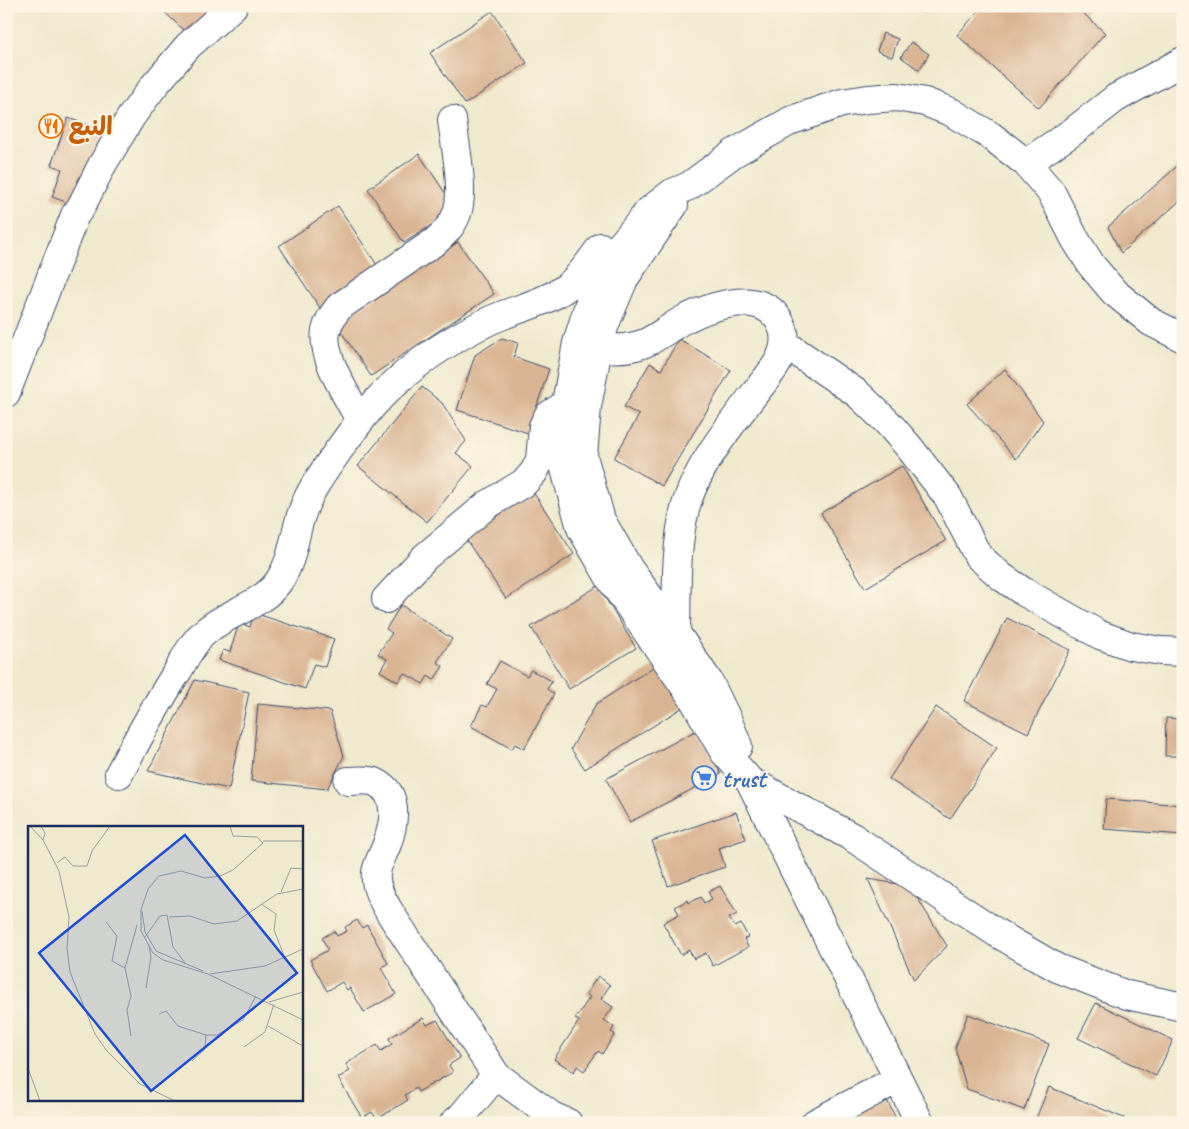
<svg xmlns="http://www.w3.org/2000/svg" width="1189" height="1129" font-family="Caveat,'Playpen Sans Arabic',sans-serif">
<rect width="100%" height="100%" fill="#fcf5e5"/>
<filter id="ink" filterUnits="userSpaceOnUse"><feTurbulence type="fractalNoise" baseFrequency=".02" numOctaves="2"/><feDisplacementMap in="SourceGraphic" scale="10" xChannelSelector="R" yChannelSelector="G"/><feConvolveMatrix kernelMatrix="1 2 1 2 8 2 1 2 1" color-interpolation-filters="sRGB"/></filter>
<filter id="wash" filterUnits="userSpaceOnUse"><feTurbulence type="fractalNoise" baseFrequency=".0096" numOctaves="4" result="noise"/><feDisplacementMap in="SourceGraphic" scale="20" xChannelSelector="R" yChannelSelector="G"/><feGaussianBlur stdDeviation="1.12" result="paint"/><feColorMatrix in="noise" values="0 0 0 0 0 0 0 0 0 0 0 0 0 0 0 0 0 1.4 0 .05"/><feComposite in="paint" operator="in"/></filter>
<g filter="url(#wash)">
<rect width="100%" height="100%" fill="#efe9ce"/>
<g id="blocks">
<path fill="#d9b492" d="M158 6H215L189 35Z
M917 6H931L924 13Z
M983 6H1090L1084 14 1105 33 1039 108 957 35Z
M492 11 527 63 465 104 430 53Z
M883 33 898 39 892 57 877 51Z
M911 42 929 54 919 70 901 57Z
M68 118 108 132 74 205 52 197 62 169 51 165Z
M419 154 456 209 404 243 368 189Z
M1183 161V198L1121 253 1108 227Z
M338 206 379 268 320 308 279 246Z
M458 242 494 294 371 376 336 324Z
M502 338 518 343 514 357 549 369 528 433 457 410 475 355Z
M679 339 731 370 662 486 614 458 639 415 624 407 650 363 661 370Z
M1005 369 1043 421 1016 459 967 404Z
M422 387 442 403 466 441 456 453 473 466 427 522 358 466Z
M902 466 946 541 865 588 821 513Z
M533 492 574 554 506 599 465 538Z
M598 586 636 648 569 689 531 627Z
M401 605 452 639 437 662 443 666 434 680 428 676 423 684 404 673 398 682 380 671 387 659 378 654 392 633 386 629Z
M254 613 334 639 325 667 314 664 305 689 219 660 223 650 230 652 239 623 250 627Z
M1007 618 1070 650 1028 733 964 701Z
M500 661 527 676 531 670 552 681 547 689 554 694 524 749 515 744 512 749 471 726 482 705 487 707 497 689 487 684Z
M661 662 688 704 585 769 571 749 596 704Z
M195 680 249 692 229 789 148 771Z
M258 704 330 711 344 756 327 789 251 781Z
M936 707 997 748 950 819 889 779Z
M1166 718 1183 719V756H1165Z
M697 730 721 774 630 822 606 779Z
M1106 799 1183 805V835L1104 829Z
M736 812 746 839 719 848 725 867 668 886 652 841Z
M868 879 910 886 947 946 914 980Z
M720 886 737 914 729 918 735 927 741 924 748 937 744 939 748 947 713 966 706 953 694 959 689 950 681 955 663 923 679 914 675 907 688 900 689 903 701 897 704 903 712 899 708 892Z
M357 920 362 928 367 925 388 963 381 968 396 994 364 1012 350 988 347 990 342 982 327 991 310 960 328 950 322 938 334 931 337 936 347 931 345 927Z
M598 976 610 985 601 999 613 1007 604 1020 614 1027 611 1032 615 1034 602 1054 598 1051 584 1071 577 1066 574 1072 554 1059 579 1021 575 1019 590 997 586 994Z
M1096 1003 1173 1040 1156 1076 1078 1038Z
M968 1014 1049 1044 1024 1110 967 1089 955 1048Z
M423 1018 427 1025 437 1020 460 1058 449 1065 453 1072 418 1092 416 1088 405 1095 408 1100 377 1119 372 1112 362 1118 338 1078 350 1071 346 1064 377 1045 381 1051 392 1044 389 1038Z
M1049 1087 1124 1118 1122 1123H1034Z
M886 1098 898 1123H834Z"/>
</g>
</g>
<g filter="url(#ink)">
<use href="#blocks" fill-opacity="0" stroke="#3b4b6f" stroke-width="1"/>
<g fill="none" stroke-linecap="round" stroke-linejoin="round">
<g stroke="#3b4b6f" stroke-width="30">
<path id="minor" d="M1026 163 1071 133 1116 98 1183 61
M674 205 624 279 605 324 598 348 587 407 583 456 601 520 629 569 676 633 709 682 728 721 738 746
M581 344C601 349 625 351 645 343 659 337 672 325 687 318 713 305 765 288 781 324 792 347 776 367 762 384 735 419 696 466 685 509 675 549 677 592 676 633
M785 344 858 394 888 423 909 447 948 497 978 556 1002 577 1024 592 1100 635 1131 646 1161 651 1183 652
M6 393 75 215 81 207 102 165 131 117 153 87 188 46 233 6
M360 420C348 397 321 357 326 331 328 321 333 315 339 307L436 241C445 233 453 225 457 213 465 190 455 145 452 120
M386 599 425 557 487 505 525 482 534 472 540 460 543 426 548 416 566 404
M119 774C138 738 157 703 179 669 186 656 194 641 205 632 227 612 262 606 279 581 295 557 293 535 303 510 311 488 325 470 338 451 355 427 373 402 396 382 426 355 455 337 491 320 515 309 542 304 564 289 579 279 590 261 601 247
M348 781C356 781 368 779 375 782 400 793 394 824 387 844 384 853 377 864 376 873 374 888 385 904 392 916L496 1075 552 1116 568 1123
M750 781 852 837 997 933 1057 968 1127 995 1183 1007
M454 1123 461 1117 496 1075
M815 1123 898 1079
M920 1123 750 781 724 752 692 697 611 580 581 528 562 458 566 404 577 343 595 285 603 267 649 211 672 193 689 186 734 153 792 120 842 103 868 99 897 97 925 102 951 112 991 136 1026 163 1051 192 1075 239 1092 266 1114 292 1151 322 1183 338"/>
</g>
<use href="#minor" stroke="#fff" stroke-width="28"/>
</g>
</g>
<defs>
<g id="restaurant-ring" transform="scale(1.25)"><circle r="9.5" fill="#fcf5e5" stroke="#e8710a" stroke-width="1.5"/><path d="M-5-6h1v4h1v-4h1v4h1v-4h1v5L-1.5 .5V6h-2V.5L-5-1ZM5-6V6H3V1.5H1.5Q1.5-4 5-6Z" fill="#e8710a"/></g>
<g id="supermarket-ring" transform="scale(1.25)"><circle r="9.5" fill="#fcf5e5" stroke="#3f7fe0" stroke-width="1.5"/><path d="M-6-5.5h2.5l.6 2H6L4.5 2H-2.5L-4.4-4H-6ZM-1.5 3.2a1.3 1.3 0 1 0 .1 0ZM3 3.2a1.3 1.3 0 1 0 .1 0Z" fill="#3f7fe0"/></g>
</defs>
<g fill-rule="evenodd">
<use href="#restaurant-ring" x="51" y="126"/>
<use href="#supermarket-ring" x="704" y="778"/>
</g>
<g text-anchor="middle" stroke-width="4" stroke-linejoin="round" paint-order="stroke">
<g font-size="25" font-weight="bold" fill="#c56008" stroke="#fcf5e5" text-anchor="start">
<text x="68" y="135">النبع</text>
</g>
<g font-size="25" font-weight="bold" fill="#366cbe" stroke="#fcf5e5" text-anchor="start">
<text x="722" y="787">trust</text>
</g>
</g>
<g transform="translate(28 826)">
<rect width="275" height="275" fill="#efe9ce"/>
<path fill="none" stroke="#9a9fa1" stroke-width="1" d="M2 0 15 14 31 45 41 91 39 122 42 146 67 208 79 225 112 258 147 275M13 0 17 7 15 14M202 0 205 10 229 11 235 17 205 44 192 50 177 52 153 45 131 50 120 63 113 84V105L125 127 135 134 180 148 275 194M235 15H275M29 37 37 31 45 40H59L64 25 82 0M253 66 263 42 275 43M233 78 248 88 246 104 257 132M114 85 117 106 128 125 175 145M141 91 162 90 186 98 209 95 249 68 275 63M78 96 89 110 84 135 97 142M117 111 132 90 139 89 145 121 157 137M182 148 237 140 275 123M118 162 123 131 121 120M241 176 275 166M131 188 138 185 150 200 178 209H189L215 194 228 170M240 200 275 220M103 210 99 184 103 170 97 142 109 99M216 221 237 206 246 178M164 235 177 223 178 209M0 242 12 275"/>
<path fill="#1d4ed8" fill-opacity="0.15" stroke="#1d4ed8" stroke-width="2.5" d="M157 9 269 147 123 265 11 127Z"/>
<rect width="275" height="275" fill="none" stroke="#1b2f5e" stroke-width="2.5"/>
</g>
<rect width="1189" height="1129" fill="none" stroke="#fcf5e5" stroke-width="25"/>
</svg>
